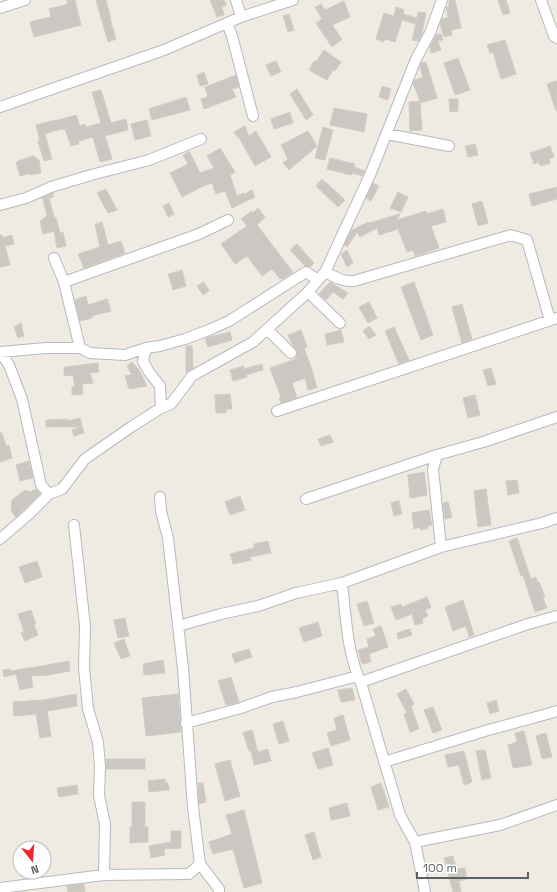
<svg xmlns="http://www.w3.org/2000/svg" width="557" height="892" font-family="'Space Grotesk',sans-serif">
<rect width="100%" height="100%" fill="#efebe3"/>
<path fill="#ccc7c2" stroke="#d4ccc1" d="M67 0H75L81 25 34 37 30 22 51 17 49 9 68 4Z
M96 0H106L111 19H110L116 39 108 42Z
M210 0H224L226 5 222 7 224 15 217 17Z
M449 0H455L461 28 451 30 452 35 444 37 440 24 442 19 448 17 446 7H449Z
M498 0H506L510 13 503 15Z
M344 1 350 17 332 25 342 39 332 47 316 23 322 19 315 7 321 4 325 10Z
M396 7 404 10 403 14 417 18 418 12 426 13 422 34 418 41 412 40 416 24 402 20 395 42 385 39 384 42 376 39 384 13 394 16Z
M289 14 294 30 288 32 283 16Z
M441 34 443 40 438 41 441 50 431 53 430 47 436 35Z
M505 40 516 74 501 79 493 52 490 53 487 45Z
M324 50 341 62 335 71 333 70 327 80 309 70 314 61 316 62Z
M458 58 470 90 455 95 444 63Z
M276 61 281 72 271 76 266 65Z
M426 62 437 98 420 103 422 130 410 131 409 102 420 101 413 83 415 80 423 77 420 67 421 63Z
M204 72 208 84 200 86 197 75Z
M236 75 239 87 232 89 236 97 204 109 201 99 208 97 205 87Z
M557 81V111H556L547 84Z
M382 86 391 89 388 100 379 97Z
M297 89 313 115 306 120 290 94Z
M101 90 111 123 126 119 128 130 105 136 112 159 100 162 93 137 78 141 79 144 71 146 65 129 62 130 61 129 45 134 52 159 44 161 38 141H40L36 125 55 120V121L76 115 80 126 85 124 86 127 101 123 92 92Z
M186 97 190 110 152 120 149 109Z
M449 99H458V111L450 112Z
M334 108 367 114 364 132 330 125Z
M290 112 293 123 274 129 271 119Z
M147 120 151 136 135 140 131 124Z
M245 126 249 136 256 131 271 157 255 166 238 136 237 137 234 132Z
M323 127 333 130 325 160 315 158Z
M308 131 317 146 289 170 283 163 288 159 281 145Z
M475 144 478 155 468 157 465 146Z
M550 146 554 157 549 159 550 163 540 166 539 162 534 164 530 153Z
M220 148 235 172 230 175 237 196 244 193 245 194 252 190 255 197 232 208 225 191 216 194 212 183 201 187 182 197 170 173 188 164 183 155 189 151 200 173 214 168 207 156Z
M33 156 39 160 41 173 30 175V173L20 176 16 162Z
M330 158 355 164 354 167 365 171 362 176 352 173 351 175 327 169Z
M322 179 345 200 338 207 316 186Z
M373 183 379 186 371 201 366 198Z
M557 187V199L532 206 529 194Z
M106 189 117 210 108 213 97 193Z
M398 192 408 197 401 212 390 208Z
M53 193V197L49 198 54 217 56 218 60 233 63 232 66 246 57 248 54 231 43 234 40 221 47 216 43 199 41 198Z
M482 201 488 223 478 226 472 204Z
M169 203 174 214 168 217 163 206Z
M258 208 265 217 257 225 293 272 283 279 282 278 280 279 272 269 262 276 247 256 235 264 221 244 247 226 241 219 252 211 253 213Z
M443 209 446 222 431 226 439 248 425 253 415 256 413 250 407 252 398 229 379 235 377 228 360 237 357 232 347 247 344 245 352 230 368 222 369 223 400 214 397 220 426 211 427 214Z
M102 222 108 245 121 241 125 253 84 268 78 254 100 247 95 224Z
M0 235H2L3 238 12 235 14 244 5 246 10 265 0 267Z
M297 244 314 263 310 267 305 266 290 250Z
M347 250 353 263 347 267 341 254Z
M182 270 186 286 173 290 168 274Z
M204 282 209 291 203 295 197 286Z
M330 282 348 293 343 299 333 292 326 300 319 294Z
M414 282 433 335 421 340 401 287Z
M86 296 88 305 107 299 111 311 92 316V318L80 321 75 300Z
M369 302 377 318 368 323 359 307Z
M462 304 472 339 462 343 452 307Z
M21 323 24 336 18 338 14 327Z
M369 326 376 335 369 339 363 331Z
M394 327 409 360 399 364 385 331Z
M301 330 307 347 304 348 311 367 317 388 308 390 305 378 292 383 297 398 281 403 279 398 281 397 270 368 296 359 297 351 292 344 288 335Z
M341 330 344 342 327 345 325 334Z
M230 332 232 340 208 347 205 338Z
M186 346H192L193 368 186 372Z
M132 362 139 370 147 386 129 389 125 376 132 375 127 366Z
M98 363 99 372 90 373 93 383 82 384 83 394 72 395V387H75L73 375 64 376V367Z
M262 364 263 370 246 375 247 377 233 381 230 370 244 366V369Z
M491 368 496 384 488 386 483 370Z
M230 394 232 409H226V413H216L215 395Z
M475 395 480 415 468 418 463 398Z
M80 418 84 433 74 436 72 430 81 427H46V420L68 419V421Z
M0 433H2L6 446 9 445 12 458 0 462Z
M330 435 333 442 321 446 318 439Z
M29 461 33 478 20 481 16 465Z
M424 472 427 495 410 498 408 475Z
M517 480 519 493 508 495 506 481Z
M36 489 40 494 16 517 11 511 12 500 25 490 30 492Z
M486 489 491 525 478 527 474 491Z
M240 496 245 510 230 515 225 502Z
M396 501H399L402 514 394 516 391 503Z
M448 502 452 517 445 519 443 503Z
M429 510 432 525 427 526 428 528 421 530 420 527 414 529 412 513Z
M517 538 531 579 536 577 537 582H539L545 597 543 598 547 608 535 612 523 575 521 576 509 541Z
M268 541 271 553 250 557 251 560 233 564 230 554 254 548V544Z
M37 561 42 577 25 583 19 567Z
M427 597 431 607 425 610 428 616 422 619 423 623 415 625 412 614 396 620 391 607 401 604 402 607Z
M463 600 474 635 469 637 466 626 453 631 445 607Z
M367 601 374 623 364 626 357 604Z
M31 610 36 624 34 625 38 635 25 641 21 633 24 631 18 614Z
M125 618 129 636 118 638 114 620Z
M318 622 322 636 304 642 299 628Z
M381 626 388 647 369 654 371 662 362 664 358 650 369 647 367 639 376 636 373 629Z
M410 629 412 635 398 639 397 633Z
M124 639 130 656 121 659 114 643Z
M249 649 252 657 235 663 232 654Z
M163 660 165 673 144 675 143 664Z
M69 661 70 671 49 675 31 676 33 687 20 690 16 674 4 677 3 670 10 669V671L42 666Z
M231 677 239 702 226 705 218 681Z
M352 688 355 700 341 702 338 690Z
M406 689 414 704 411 706 419 729 410 732 404 714 407 713 397 694Z
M76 694 77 706 47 711 51 736 40 738 36 714 14 716 13 702 43 700Z
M178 694 181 732 146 736 142 698Z
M496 700 499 711 490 714 487 703Z
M433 707 442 730 433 733 424 710Z
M343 715 350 740 331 746 327 733 337 730 334 718Z
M283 721 289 741 279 744 273 724Z
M252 730 258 752 268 749 271 761 254 765 251 751H249L243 733Z
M524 731 532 765 513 768 508 745 517 742 515 733Z
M546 733 552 757 542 759 536 736Z
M328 748 333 765 318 769 312 753Z
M485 750 491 778 482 780 476 751Z
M464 751 472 782 464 785 459 765 448 767 445 755Z
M106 759H145V769H106Z
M230 760 240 796 225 801 215 764Z
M165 779 166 783H168L169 790 149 792 148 781Z
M198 783H203L206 802 199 804Z
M381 783 389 807 378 810 371 787Z
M77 785 78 794 59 797 57 788Z
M132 802H145V827H148V842L130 843V827H132Z
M347 803 350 816 331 820 329 808Z
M244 810 262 883 244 888 233 849 213 854 209 842 232 834 226 815Z
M171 831H181V848L164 849 165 855 151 858 149 846 171 842Z
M314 832 321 857 313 860 305 835Z
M453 856 456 869 465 868 467 879 459 881 461 892H453L444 858Z
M84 884 85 892H68L67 886Z"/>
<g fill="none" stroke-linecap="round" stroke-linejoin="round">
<g stroke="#b6babe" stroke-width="12">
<path id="minor" d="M236 0 241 17
M541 0 554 36 557 38
M0 8 25 0
M227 23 232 36 253 116
M0 107 164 50 241 17 293 0
M387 134 449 146
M0 205 26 198 51 187 91 175 149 160 201 139
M54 258 64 282 80 348
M325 272 370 175 416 59 430 33 442 0
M64 282 199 234 228 220
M308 292 340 323
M267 329 291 353
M146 348 143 361 149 372 160 386 161 408
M0 352 46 348H80L90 353 125 355 146 348 160 346 185 339 209 330 229 321 306 272 318 280
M0 352 9 365 22 399 41 485 49 494
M277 411 557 318
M160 497 161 511 168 538 183 668 193 807 200 864 219 889V892
M306 499 437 455
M74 525 85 626 84 668 88 709 98 742 100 767 99 796 105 824 104 875
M0 539 28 515 49 494 62 489 85 459 131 427 161 408 171 404 192 376 253 342 308 292 325 272C335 277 343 282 354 281L511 235 527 240 550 320
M441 547 433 469 437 455 483 442 557 417
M342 583C346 617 347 654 362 686L400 815 415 842 425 892
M178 626 221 614 258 606 296 593 342 583 441 547 542 523 557 518
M361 682 528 624 557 616
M186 723 241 708 272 697 297 692 358 676
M384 762 485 731 547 714 557 711
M415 842 500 825 557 805
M0 888 104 875 189 874 200 864"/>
</g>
<use href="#minor" stroke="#fff" stroke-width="10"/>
</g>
<g transform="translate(32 860) rotate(163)"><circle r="19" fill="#ffffff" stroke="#bdbfc1"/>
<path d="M0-3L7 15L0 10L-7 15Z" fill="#f4242d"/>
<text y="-6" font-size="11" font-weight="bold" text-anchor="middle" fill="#5b6065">N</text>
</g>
<path d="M417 872v6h111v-6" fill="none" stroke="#5b6065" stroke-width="2"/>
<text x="423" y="872" font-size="12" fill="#5b6065" stroke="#ffffff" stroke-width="3" paint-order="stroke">100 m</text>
</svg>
